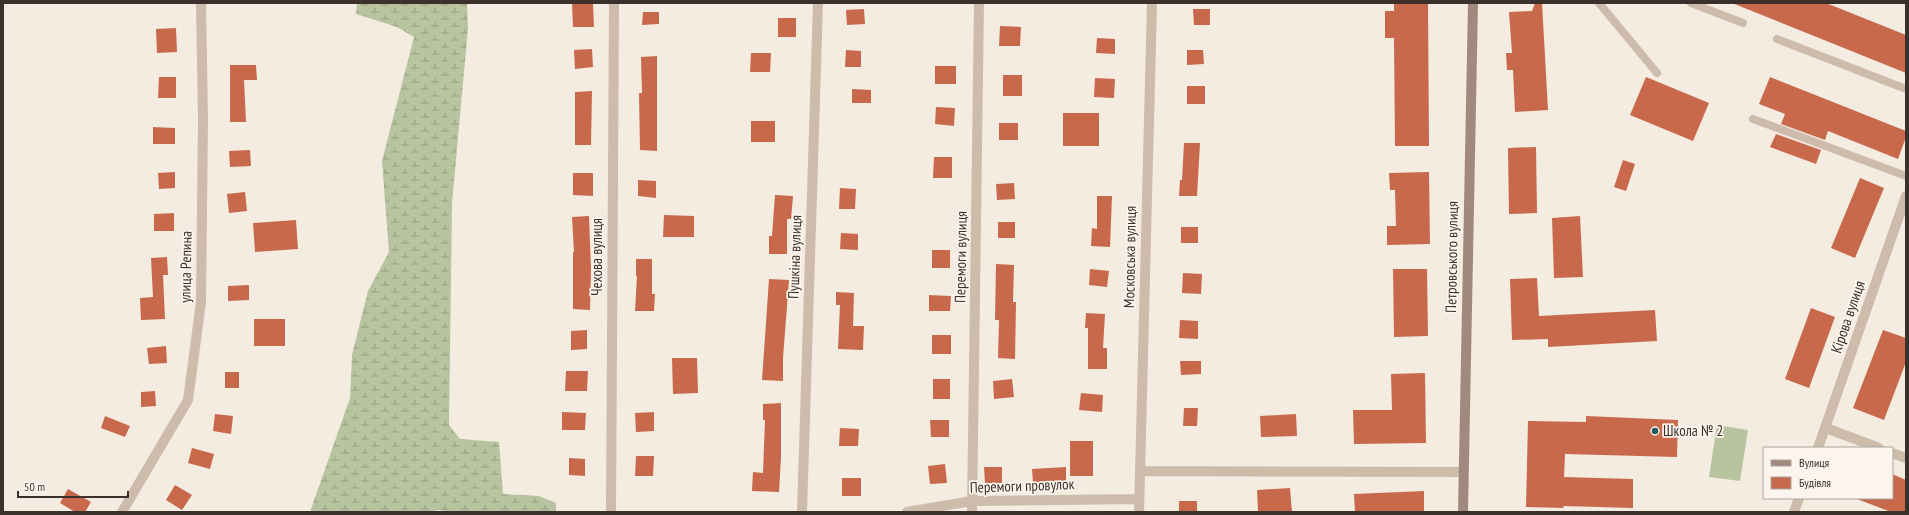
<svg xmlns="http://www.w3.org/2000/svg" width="1909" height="515" font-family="'PT Sans Narrow',sans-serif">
<defs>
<pattern id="wetland-marsh" width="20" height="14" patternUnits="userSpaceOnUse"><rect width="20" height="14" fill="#b8c4a0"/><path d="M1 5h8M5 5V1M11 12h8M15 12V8" fill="none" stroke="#97a083"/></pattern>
</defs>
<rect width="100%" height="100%" fill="#f4ebe1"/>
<path fill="url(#wetland-marsh)" d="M357 3H467L468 28 452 203 449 425 460 439 499 442 503 494 539 496 556 503V512H454L437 510 434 512H310L350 398 352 355 368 291 389 252 382 161 414 37 397 27 356 14Z"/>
<path fill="#b8c4a0" d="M1717 425 1748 430 1740 481 1709 477Z"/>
<path fill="#c8694b" d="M572 3H593L594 27H573Z
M1394 3H1428L1429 146H1395L1394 38H1385V11H1394Z
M1535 3H1542L1548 110 1515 112 1513 70H1507L1506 53H1512L1509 12 1532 11Z
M1732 3H1826L1906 35V73Z
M864 9 865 24 847 25 846 10Z
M1193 9H1210V25H1194Z
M643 12H659V24L642 25Z
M778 18H796V37H778Z
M1000 26 1021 27 1020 46H999Z
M176 28 177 52 157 53 156 29Z
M1097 38 1115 39V54L1096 53Z
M592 49 593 67 575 69 574 50Z
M846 50 861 51V67H845Z
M1187 50H1203L1204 64 1187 65Z
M751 53H771L770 72H750Z
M657 56V151L640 150 639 93H642L641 57Z
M230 65H256L257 80H244L246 122H230Z
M935 66H956V84H935Z
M1003 75H1022V96H1003Z
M159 77H176V98H158Z
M1646 77 1709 103 1693 141 1630 115Z
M1770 77 1906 131V137L1898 159 1828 131 1825 140 1781 124 1785 114 1759 104Z
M1095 78 1115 79 1114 98 1094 97Z
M1187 86H1205V104H1187Z
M852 89 871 90V103H852Z
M592 91 591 145H575V92Z
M936 107 955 108 954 126 935 124Z
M1063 113H1099V146H1063Z
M751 121H775V142H751Z
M999 123H1018V140H999Z
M153 127 175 128V144H153Z
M1776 134 1821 150 1816 164 1770 147Z
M1184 143H1200L1197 196H1179L1180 180H1182Z
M1536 147 1537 213 1509 214 1508 148Z
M250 150 251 166 230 167 229 151Z
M934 157H952V178H933Z
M1623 160 1635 164 1626 191 1614 187Z
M175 172V188L159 189 158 173Z
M1429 172 1430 244 1387 245V226H1396L1395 190H1390L1389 173Z
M573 173H593V196L573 195Z
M1860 178 1884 188 1855 258 1831 248Z
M638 180 656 181V198L638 196Z
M1014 183 1015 199 997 200 996 184Z
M840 188 856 189 855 209H839Z
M245 192 247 211 229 213 227 194Z
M775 195 793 196 791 219H787V254H769V236H772Z
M1097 196H1112L1110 247 1091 246 1092 228 1097 229Z
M174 213V231H154V214Z
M664 215 694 216V237H663Z
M589 216 591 269 590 310 573 309V252H574L572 217Z
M1580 216 1583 277 1554 278 1552 218Z
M296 220 298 249 255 252 253 223Z
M998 222H1015V238H998Z
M1181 227H1198V243H1181Z
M841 233 858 234V250L840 249Z
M932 250H950V268H932Z
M167 257 168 275H163L165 319 141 320 140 298 153 297 151 258Z
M636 259H652V294H655L654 311H635L637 276H636Z
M996 264 1014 265 1013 302H1016L1015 359 998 358 999 320H995Z
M1090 269 1109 271 1107 287 1089 285Z
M1393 269H1427L1428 336 1394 337Z
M1183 273 1202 274 1201 294 1182 293Z
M1537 278 1539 316 1655 310 1657 341 1548 347V339L1512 340 1510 279Z
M769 279 789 280 783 358V381L762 380Z
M249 285V300L228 301V286Z
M836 292 854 293 853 326H864L863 350 838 349 840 305H836Z
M929 295 951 296 950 311H929Z
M1811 308 1835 317 1809 388 1785 379Z
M1086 313 1105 314 1103 348H1107V369H1088V328H1085Z
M254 319H285V346H254Z
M1180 320 1198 321V339L1179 338Z
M587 330V349L571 350V331Z
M1883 330 1906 338V362L1884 420 1853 408Z
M932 335H951V354H932Z
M166 346 167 363 149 364 147 348Z
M672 358H697L698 393 673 394Z
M1180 361H1201V374L1181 375Z
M566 371H588L587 391H565Z
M225 372H239V388H225Z
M1425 373 1426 443 1354 444 1353 410H1392L1391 374Z
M933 379H950V399H933Z
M1012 379 1014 397 994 399 993 381Z
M155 391 156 406 141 407V392Z
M1081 393 1103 395 1102 412 1079 410Z
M781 403V457L779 492 752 491 753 472 763 473 765 420H763V404Z
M1184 408H1198L1197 426H1183Z
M562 412 586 413 585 430H562Z
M654 412V431L636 432 635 413Z
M215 414 233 416 231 434 213 431Z
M1296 414 1297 436 1261 437 1260 416Z
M105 416 130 426 125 437 101 428Z
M1586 416 1678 420 1677 457 1565 454 1564 477 1633 479V508L1563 506 1564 508 1526 507 1528 421 1586 422Z
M930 420H949V437H931Z
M840 428 859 429 858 446H839Z
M1070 441H1093V476H1070Z
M192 448 214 454 210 469 188 463Z
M636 456H654L653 476H635Z
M569 458 585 459V476L569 475Z
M945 464 947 483 930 484 928 466Z
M984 467H1002V483H985Z
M1066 467V482L1033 483 1032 469Z
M1892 474 1906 480V512H1891L1857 499 1892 498Z
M842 478H861V496H842Z
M175 485 192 495 182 510 166 500Z
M1290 488 1292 512H1258L1257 490Z
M68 489 91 502 85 512H75L60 503Z
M1424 491V512H1355L1354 494Z
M1179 501H1197V512H1179Z"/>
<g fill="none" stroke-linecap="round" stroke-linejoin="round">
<path stroke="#cdbbac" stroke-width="8" d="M1599 3 1657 73
M1691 3 1743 23
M1777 39 1906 89
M1753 119 1906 176"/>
<path stroke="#cdbbac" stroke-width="10" d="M1826 428 1879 448
M1818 448 1906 196
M1892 453 1906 458
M1140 471 1463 472
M122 512 188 400 201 302 203 119 201 3
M611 512 614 3
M802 512 818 3
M907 512 972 501 1139 499
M972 512 979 3
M1139 512 1152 3
M1794 512 1799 498"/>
<path stroke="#a18a7d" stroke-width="10" d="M1463 512 1473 3"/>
</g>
<circle fill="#1f5a5e" stroke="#fbf5ee" stroke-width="1.5" cx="1655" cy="431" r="4"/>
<g text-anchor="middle" stroke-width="3.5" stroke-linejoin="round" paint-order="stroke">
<g font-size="15" fill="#3b302b" stroke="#fbf5ee">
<text transform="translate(597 257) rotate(-90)" y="5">Чехова вулиця</text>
<text transform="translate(795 257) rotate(-88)" y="5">Пушкіна вулиця</text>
<text transform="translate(961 257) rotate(-89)" y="5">Перемоги вулиця</text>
<text transform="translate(1130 257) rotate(-89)" y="5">Московська вулиця</text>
<text transform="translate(1452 257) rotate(-89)" y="5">Петровського вулиця</text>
<text transform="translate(186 267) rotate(-89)" y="5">улица Репина</text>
<text transform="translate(1848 317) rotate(-71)" y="5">Кірова вулиця</text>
<text transform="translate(1022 486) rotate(-2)" y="5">Перемоги провулок</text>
</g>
<g font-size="15" fill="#3b302b" stroke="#fbf5ee" text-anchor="start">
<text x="1663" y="436">Школа № 2</text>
</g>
</g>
<rect width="1909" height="515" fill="none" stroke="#3b302b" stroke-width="8"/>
<rect x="1763" y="447" width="130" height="52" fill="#fbf5ee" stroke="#aea6a0"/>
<rect x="1771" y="460" width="20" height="6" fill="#a18a7d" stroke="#aea6a0"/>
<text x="1799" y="467" font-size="12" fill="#3b302b">Вулиця</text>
<rect x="1771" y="477" width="20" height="12" fill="#c8694b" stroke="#aea6a0"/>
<text x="1799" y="487" font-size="12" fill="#3b302b">Будівля</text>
<path d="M18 491v6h110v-6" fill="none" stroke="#3b302b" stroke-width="2"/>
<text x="24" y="491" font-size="12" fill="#3b302b" stroke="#fbf5ee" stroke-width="3" paint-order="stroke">50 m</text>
</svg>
